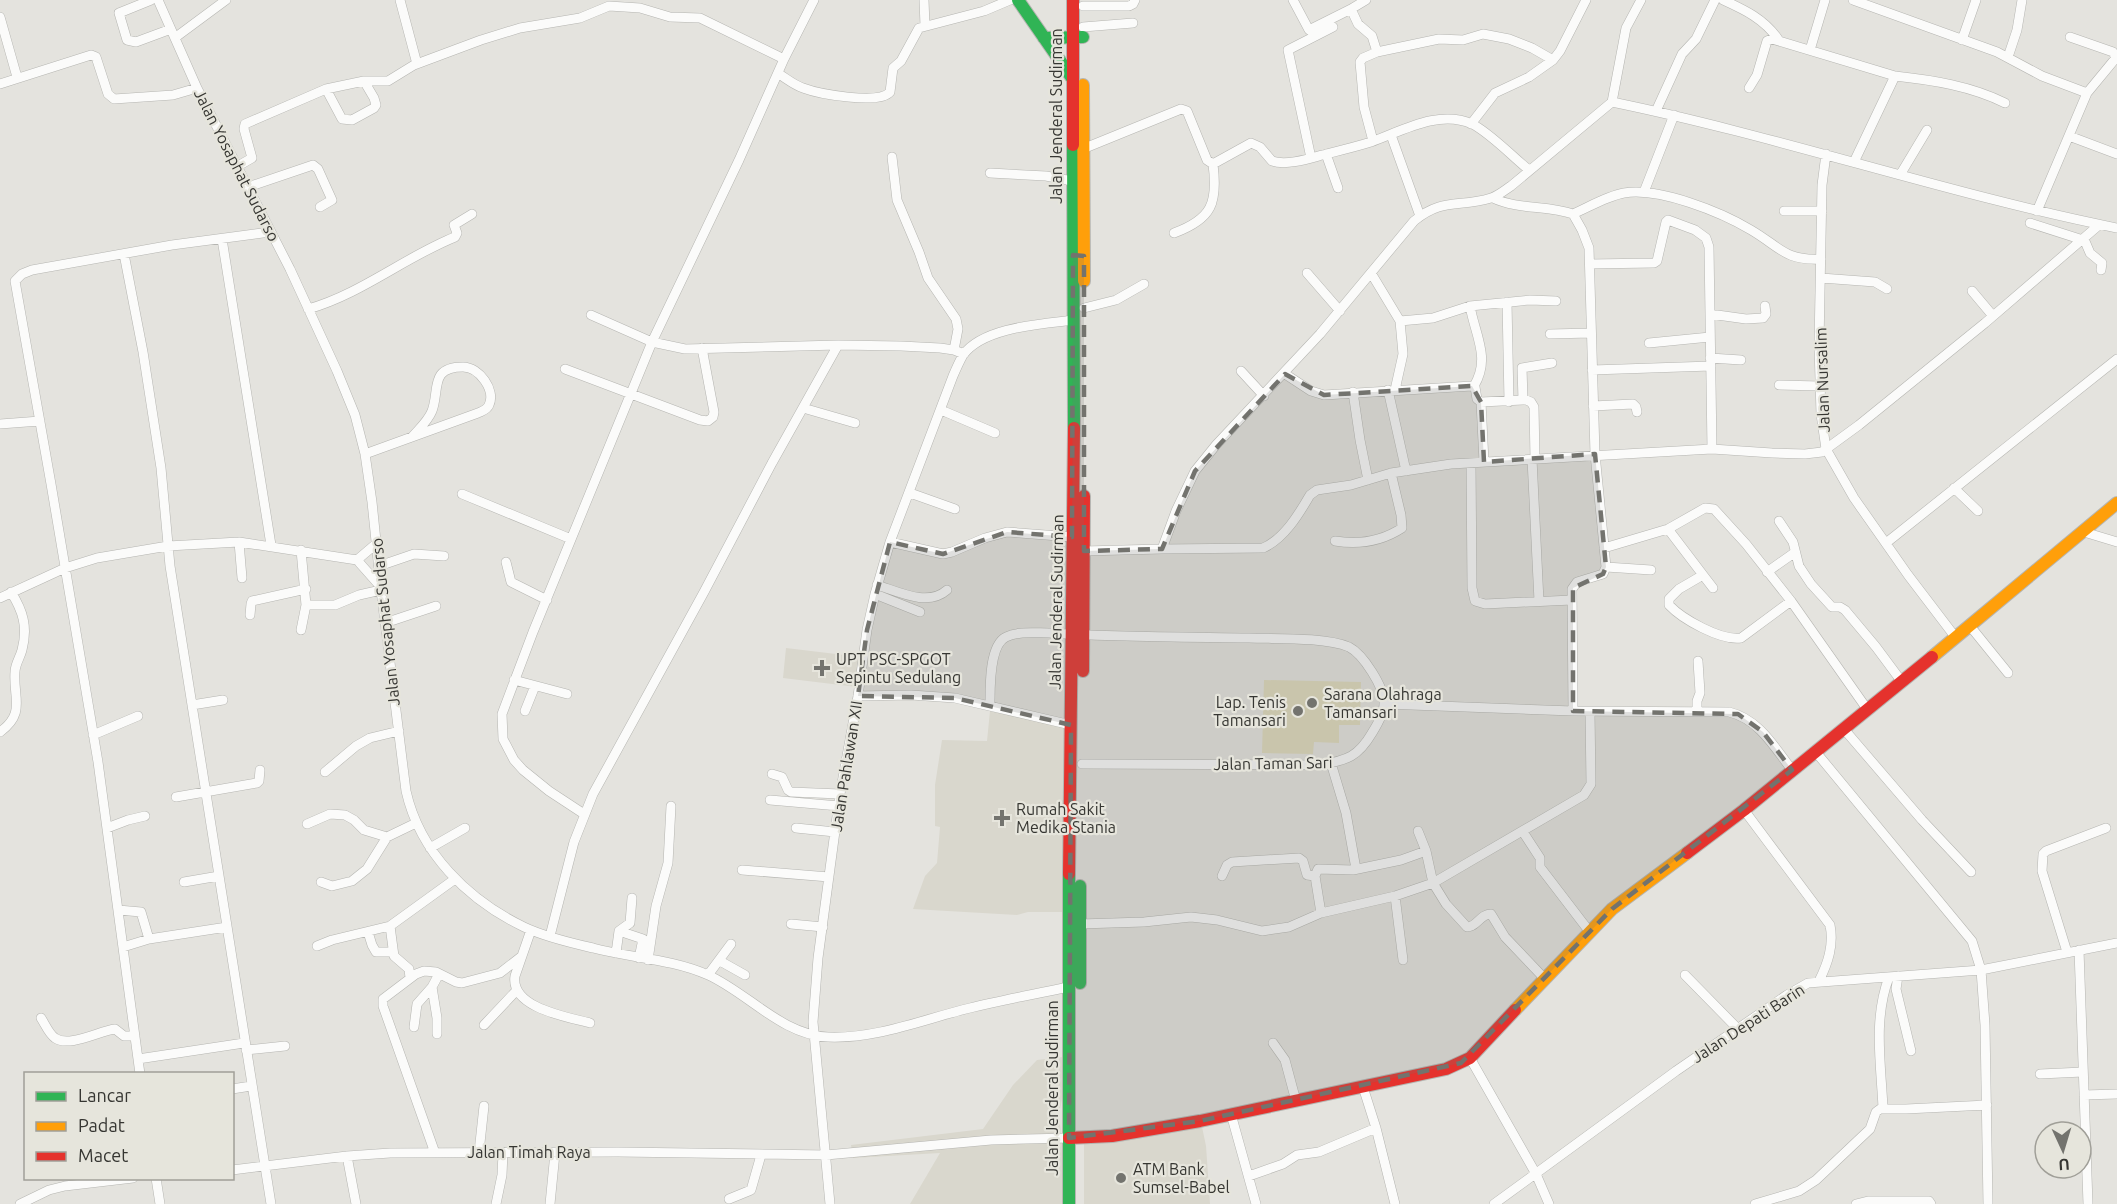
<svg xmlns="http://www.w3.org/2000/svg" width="2117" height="1204" font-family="Ubuntu,sans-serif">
<rect width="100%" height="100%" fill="#e4e3de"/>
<path fill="#d9d7cd" d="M786 648 861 657 857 687 783 678Z
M990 711 1071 728 1066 912H1028L1017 915 913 909 925 876 937 863 940 827 935 826V785L942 740 987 741Z
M1063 1057 1062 1099 1059 1114 1062 1143V1204H910L940 1153 853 1158 851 1145 983 1129 1013 1085 1037 1060Z
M1201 1122 1206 1146 1210 1204H1084V1143Z"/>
<path fill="#dfdabc" d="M1264 680 1361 682 1360 725H1339V743L1314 742 1313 754 1262 753Z"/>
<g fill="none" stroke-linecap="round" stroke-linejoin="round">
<g stroke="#b5b5b1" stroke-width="10">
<path id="street" d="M151 0 119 13 127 40 136 42 171 29
M158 0 197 88 290 269 337 371 355 415 365 454 372 502 381 590 406 791C420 853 468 900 524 927 545 937 571 943 593 948 631 958 672 959 708 975 748 993 782 1035 828 1037 877 1039 924 1019 970 1008 1002 1000 1036 994 1068 987
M400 0 417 64
M924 0 925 26
M1293 0 1309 30 1351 9 1358 24 1372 36 1377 52 1363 58 1360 62 1364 107 1373 141
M1723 0C1745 10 1764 19 1778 39
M1853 0 1997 52 2042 76 2087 93 2037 211
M1083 6H1129L1133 4 1135 0
M1351 9 1366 0
M0 17 17 77
M1083 27 1133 23
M176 37 226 0
M2070 37 2113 52 2115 56V59L2087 93
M1962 40 1976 0
M1810 50 1825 0
M1377 52 1439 39 1463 40 1483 34 1509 39 1532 48 1553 60
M2008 57 2017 30 2022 0
M779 74C787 79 794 85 803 88 819 94 879 105 890 92L893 68 901 61 919 28 984 11 1010 0
M1895 76C1932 80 1971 86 2005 103
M0 84 91 55 96 57 108 94 114 99 173 95 197 88
M1749 88 1757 75 1767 41 1772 39 1895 76 1854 162
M326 89 342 119 352 120 374 108 376 105 374 98 364 81
M1612 102 1626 28 1641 0
M1656 111 1682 54 1696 39 1715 0
M1471 124 1495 93 1529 77 1553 60 1560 51 1586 0
M1391 135 1420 216
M2069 136 2117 154
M1085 148 1181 109 1187 111 1207 160 1213 164 1251 143 1260 147 1272 161C1286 166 1308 159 1322 155 1338 151 1355 147 1371 142 1402 131 1439 109 1472 124 1489 132 1514 158 1529 170
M1326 154 1338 188
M1826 154 1822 185 1819 345 1821 414 1826 449 1854 498 1908 575 1956 638
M892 157 897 200 919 252 928 278 956 319 958 329 954 350
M1311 158 1288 50 1333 27
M238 166 252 158 244 129 245 124 326 89 364 81H388L414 65 481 40 520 28 580 18 609 6 640 8 670 17 700 18 784 59
M990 173 1046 176 1072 181
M1900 175 1927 130
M248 187 313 165 318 169 332 200 320 207
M1644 192 1674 115
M1493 198C1518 210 1547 205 1573 214L1582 230 1589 248 1595 454 1606 567 1603 574 1577 582 1572 589 1573 711
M1784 211H1822
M1573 214C1589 207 1607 196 1624 193 1659 187 1721 212 1751 230 1780 247 1785 261 1821 259
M2030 223 2083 240
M1174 233C1212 219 1218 203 1213 164
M222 239 271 545
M2084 239 2090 253 2102 263 2101 270
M124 254 143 352 161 468 170 566 271 1204
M1590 264 1654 263 1657 261 1666 222 1668 220 1695 230 1706 238 1709 247 1712 449
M1307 273 1340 311
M1371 273 1400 321 1403 354 1395 390
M1821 278 1875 282 1887 289
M1972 291 1993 316
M1507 302 1509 402
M1084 308 1116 300 1144 284
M308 309C361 294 405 257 455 237L457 233 454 225 472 214
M1710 314 1746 319 1763 318 1766 314 1765 306
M591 315 652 342 685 349 838 345 901 346 940 348 954 350 964 354
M1400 321 1433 318 1470 306
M1550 334 1591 333
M1649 343 1710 337
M1710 358 1741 360
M565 369 700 420 708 421 713 417 714 412 702 348
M1592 370 1711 366
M1241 371 1264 396
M1285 374 1311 391 1324 395 1472 386 1475 387 1477 399 1481 402 1523 400 1522 368 1552 363
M1779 385 1820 386
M1474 386C1491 358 1475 335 1470 306L1530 300 1556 301
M1388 390 1406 471
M1353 392 1360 440 1368 480
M1524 399 1531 402 1534 407 1535 459
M1481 402 1484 462
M1593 406 1633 404 1636 407 1637 412
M803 408 855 423
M941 410 995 433
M0 424 40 421
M365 454 478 413C482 411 487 410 489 405 496 390 479 367 463 367 429 367 440 390 432 411 428 421 419 429 412 437
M1532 459 1539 601
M1471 463 1472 588 1475 601 1485 604 1572 600
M1954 488 1978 511
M910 493 955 509
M462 494 571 539
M1779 521 1793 542 1799 566 1811 584 1832 607H1840L1845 610 1876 647 1902 682
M1668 529 1703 575 1679 589 1669 599V605C1682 619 1721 641 1741 638L1791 601
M2084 532 2117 542
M1335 541C1359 545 1382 541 1402 528L1401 515 1391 473
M239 542 242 578
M890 542 943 554 952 552 985 538 1007 532 1072 537
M1886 543 2117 359
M1604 548 1668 529 1705 508 1714 509 1746 544 1791 601 1867 709
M1162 549 1263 548C1284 539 1299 514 1310 495L1317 490 1351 485 1391 473 1451 464 1712 449 1772 453 1805 454 1822 452 1859 425 1985 323 2099 225
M1084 551 1162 549 1176 511 1195 471 1216 445 1320 334 1414 221C1443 197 1459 208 1491 198 1498 196 1505 190 1511 186L1612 102C1782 137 1947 194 2117 228
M357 560 377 543
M506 562 511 582 547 600
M379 566 414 554 444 556
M1606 567 1651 570
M1767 572 1794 553
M1703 575 1713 588
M877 585C899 592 928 607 947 590
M875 594 920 612
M0 598 65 568 97 558 168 546 239 542 357 560 380 586
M306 605H335L359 595 381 590
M250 615 251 604 252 601 306 589
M385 623 436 606
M1970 626 2008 673
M301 630 306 605 301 550
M514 680 567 694
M858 696 911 695 955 698 1071 725
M1384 704 1573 711 1729 712C1759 719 1775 748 1792 770
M192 705 223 700
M990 705C990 688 989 645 1006 637 1018 631 1035 633 1049 633 1115 637 1182 637 1249 638 1276 639 1325 637 1349 647 1363 654 1385 688 1384 704 1384 713 1377 725 1372 733 1358 757 1347 760 1321 765L1082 764
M525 711 535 686
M1697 712V701L1700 693 1698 661
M1843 728 1922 820 1971 872
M0 732C26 713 13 698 15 672 15 664 20 658 22 650 28 627 23 611 11 592
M93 735 138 716
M1815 751 1972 941 1981 970 1985 1025 1988 1204
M1331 763 1346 813 1356 869
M325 772 356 746 370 738 399 731
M772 774 782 777 788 790 791 792 840 794
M176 797 257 783 259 781 260 770
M770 800 839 806
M1744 810 1830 925C1834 945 1828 963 1819 981
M584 814 549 791 523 770 514 760 503 739 502 714 533 632 652 342 739 160 784 59 814 0
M307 824 330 814 345 815 354 820 364 830 387 837
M107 828 128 820 145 816
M796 828 835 832
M1418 831 1426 851
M1523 832 1540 858V867L1589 931
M430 848 465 828
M742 870 829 877
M1222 876 1227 865 1232 862 1299 858 1303 861 1307 875 1315 876
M184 882 219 876
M321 882 332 886 352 881 367 869 387 837 416 823
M1395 896 1403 960
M118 910 141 912 149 939
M1321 913 1315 876 1318 869 1353 870 1401 860 1426 851 1433 883 1446 904 1467 927C1477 927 1480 914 1491 914L1505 937 1544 978
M791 924 823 927
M1080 924 1144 922 1191 917 1217 920 1262 931 1289 927 1321 913 1395 896 1433 883 1584 795 1591 784 1590 712
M531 930 515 976C510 1008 568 1017 590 1023
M619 931 643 939 639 958
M368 932 372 945 376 952H393
M550 936 574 842 593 794 704 592 772 463 838 345
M317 946 332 940 390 926
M123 947 149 939 227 927
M2079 950 2088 1204
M2067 952 2042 871 2043 854 2046 851 2106 828
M616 953 619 931 630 923 632 898
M648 960 656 906 668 863 671 806
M720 961 745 975
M708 975 731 944
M1685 975 1738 1029
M1898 976 1896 989 1911 1051
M410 978 409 969 394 956 390 926 455 879
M432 987 437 1018V1034
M41 1018C45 1024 49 1034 55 1038 69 1048 99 1031 115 1029L124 1036H135
M484 1025 517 990
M414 1027 417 1004 432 987 439 974
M1273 1043 1285 1060 1296 1101
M246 1050 285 1046
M1470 1058 1536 1174 1549 1204
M138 1059 244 1043
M140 1074 98 762 51 484 15 281 22 274 32 270 172 245 270 232
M2040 1074 2083 1072
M1363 1087 1376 1128 1395 1204
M232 1089 251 1086
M2084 1095 2117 1094
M1883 1108C1881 1064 1873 1019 1889 977
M1231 1114 1256 1204
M479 1152 484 1106
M435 1153 383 1006V999L416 974 424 971 436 972 456 982 462 983 500 973 522 956
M347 1156 356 1204
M232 1170 347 1156 390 1153 618 1152 826 1155 991 1140 1069 1138
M1249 1176 1283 1164 1297 1155 1319 1152 1376 1128
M156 1178 160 1204
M729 1199 751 1190 761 1155
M20 1204 49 1190 65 1186 133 1178
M496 1204 502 1175 503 1152
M550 1204 555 1153
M830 1204 813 1022 818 958 840 794 858 696 867 630 875 594 890 542 953 376C956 369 959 362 963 355 983 327 1042 324 1074 320
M1494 1204 1676 1071 1787 995 1808 983 1981 970 2117 943
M1755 1204 1799 1191 1816 1180 1870 1129 1876 1112 1880 1109H1906L1987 1105
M1856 1204 1868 1201H1929L1931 1204"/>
</g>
<g stroke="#b5b5b1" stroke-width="14">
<path id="fast" d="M1018 0 1072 78
M1044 38 1083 37
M1073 145 1074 428
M1069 874V1204
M1080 886V983"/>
</g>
<g stroke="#b5b5b1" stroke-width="14">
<path id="slow" d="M1083 85 1084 281
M1932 657 2117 503
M1515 1010 1612 909 1687 853"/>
</g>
<g stroke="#b5b5b1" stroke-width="14">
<path id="jam" d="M1073 0V145
M1083 671 1084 496
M1687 853 1744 810 1932 657
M1069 874 1074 428
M1069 1138 1112 1136 1200 1121 1446 1069 1470 1058 1515 1010"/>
</g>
<use href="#street" stroke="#fbfbfa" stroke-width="9"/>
<use href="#fast" stroke="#30b455" stroke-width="12"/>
<use href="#slow" stroke="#ff9f0a" stroke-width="12"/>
<use href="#jam" stroke="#e5322d" stroke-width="12"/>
</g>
<path fill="#73736e" fill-opacity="0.2" stroke="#73736e" stroke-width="4.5" stroke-dasharray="12 8" stroke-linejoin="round" d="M1073 255 1084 256V551L1162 549 1195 471 1285 374 1324 395 1472 386 1481 402 1484 462 1595 454 1606 567 1603 574 1573 588V711L1738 714 1763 732 1792 770 1612 909 1461 1063 1200 1121 1069 1138 1071 725 955 698 858 696 867 630 890 542 943 554 1007 532 1072 537Z"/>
<g fill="#73736e" stroke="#e6e5dc" stroke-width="2">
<path d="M819 659h6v6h6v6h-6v6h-6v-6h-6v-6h6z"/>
<circle cx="1312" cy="703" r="6"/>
<circle cx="1298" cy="711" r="6"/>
<path d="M999 809h6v6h6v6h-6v6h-6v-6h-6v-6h6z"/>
<circle cx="1121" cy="1178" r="6"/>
</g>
<g text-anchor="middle" stroke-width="4.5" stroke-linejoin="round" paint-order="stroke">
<g font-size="16" fill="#363632" stroke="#e6e5dc">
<text transform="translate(1056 116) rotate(-90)" y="6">Jalan Jenderal Sudirman</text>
<text transform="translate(237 165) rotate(63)" y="6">Jalan Yosaphat Sudarso</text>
<text transform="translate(1822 380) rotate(-92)" y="6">Jalan Nursalim</text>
<text transform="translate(1056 602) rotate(-89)" y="6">Jalan Jenderal Sudirman</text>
<text transform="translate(385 622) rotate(-96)" y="6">Jalan Yosaphat Sudarso</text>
<text transform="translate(1273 763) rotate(-1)" y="6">Jalan Taman Sari</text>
<text transform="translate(846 766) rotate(-81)" y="6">Jalan Pahlawan XII</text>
<text transform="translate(1748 1023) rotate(-33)" y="6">Jalan Depati Barin</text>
<text transform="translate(1052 1088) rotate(-90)" y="6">Jalan Jenderal Sudirman</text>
<text x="529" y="1158">Jalan Timah Raya</text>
</g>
<g font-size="16" fill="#363632" stroke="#e6e5dc" text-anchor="start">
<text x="836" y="665">UPT PSC-SPGOT<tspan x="836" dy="18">Sepintu Sedulang</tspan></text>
<text x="1324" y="700">Sarana Olahraga<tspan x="1324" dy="18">Tamansari</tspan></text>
<text x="1286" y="708" text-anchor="end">Lap. Tenis<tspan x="1286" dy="18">Tamansari</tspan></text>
<text x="1016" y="815">Rumah Sakit<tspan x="1016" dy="18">Medika Stania</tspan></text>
<text x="1133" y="1175">ATM Bank<tspan x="1133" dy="18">Sumsel-Babel</tspan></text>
</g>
</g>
<rect x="24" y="1072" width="210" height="108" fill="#e6e5dc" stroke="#a09f98" stroke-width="1.5"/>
<rect x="36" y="1092" width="30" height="9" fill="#30b455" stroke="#a09f98" stroke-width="1.5"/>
<text x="78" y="1102" font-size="18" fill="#363632">Lancar</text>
<rect x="36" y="1122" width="30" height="9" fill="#ff9f0a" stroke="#a09f98" stroke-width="1.5"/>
<text x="78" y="1132" font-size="18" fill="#363632">Padat</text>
<rect x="36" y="1152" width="30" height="9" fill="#e5322d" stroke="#a09f98" stroke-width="1.5"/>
<text x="78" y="1162" font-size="18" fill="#363632">Macet</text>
<g transform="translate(2063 1150) rotate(176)"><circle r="28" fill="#e6e5dc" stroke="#a09f98" stroke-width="1.5"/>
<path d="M0-4.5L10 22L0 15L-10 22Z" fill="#73736e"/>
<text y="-9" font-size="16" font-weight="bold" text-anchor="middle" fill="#363632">U</text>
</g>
</svg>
